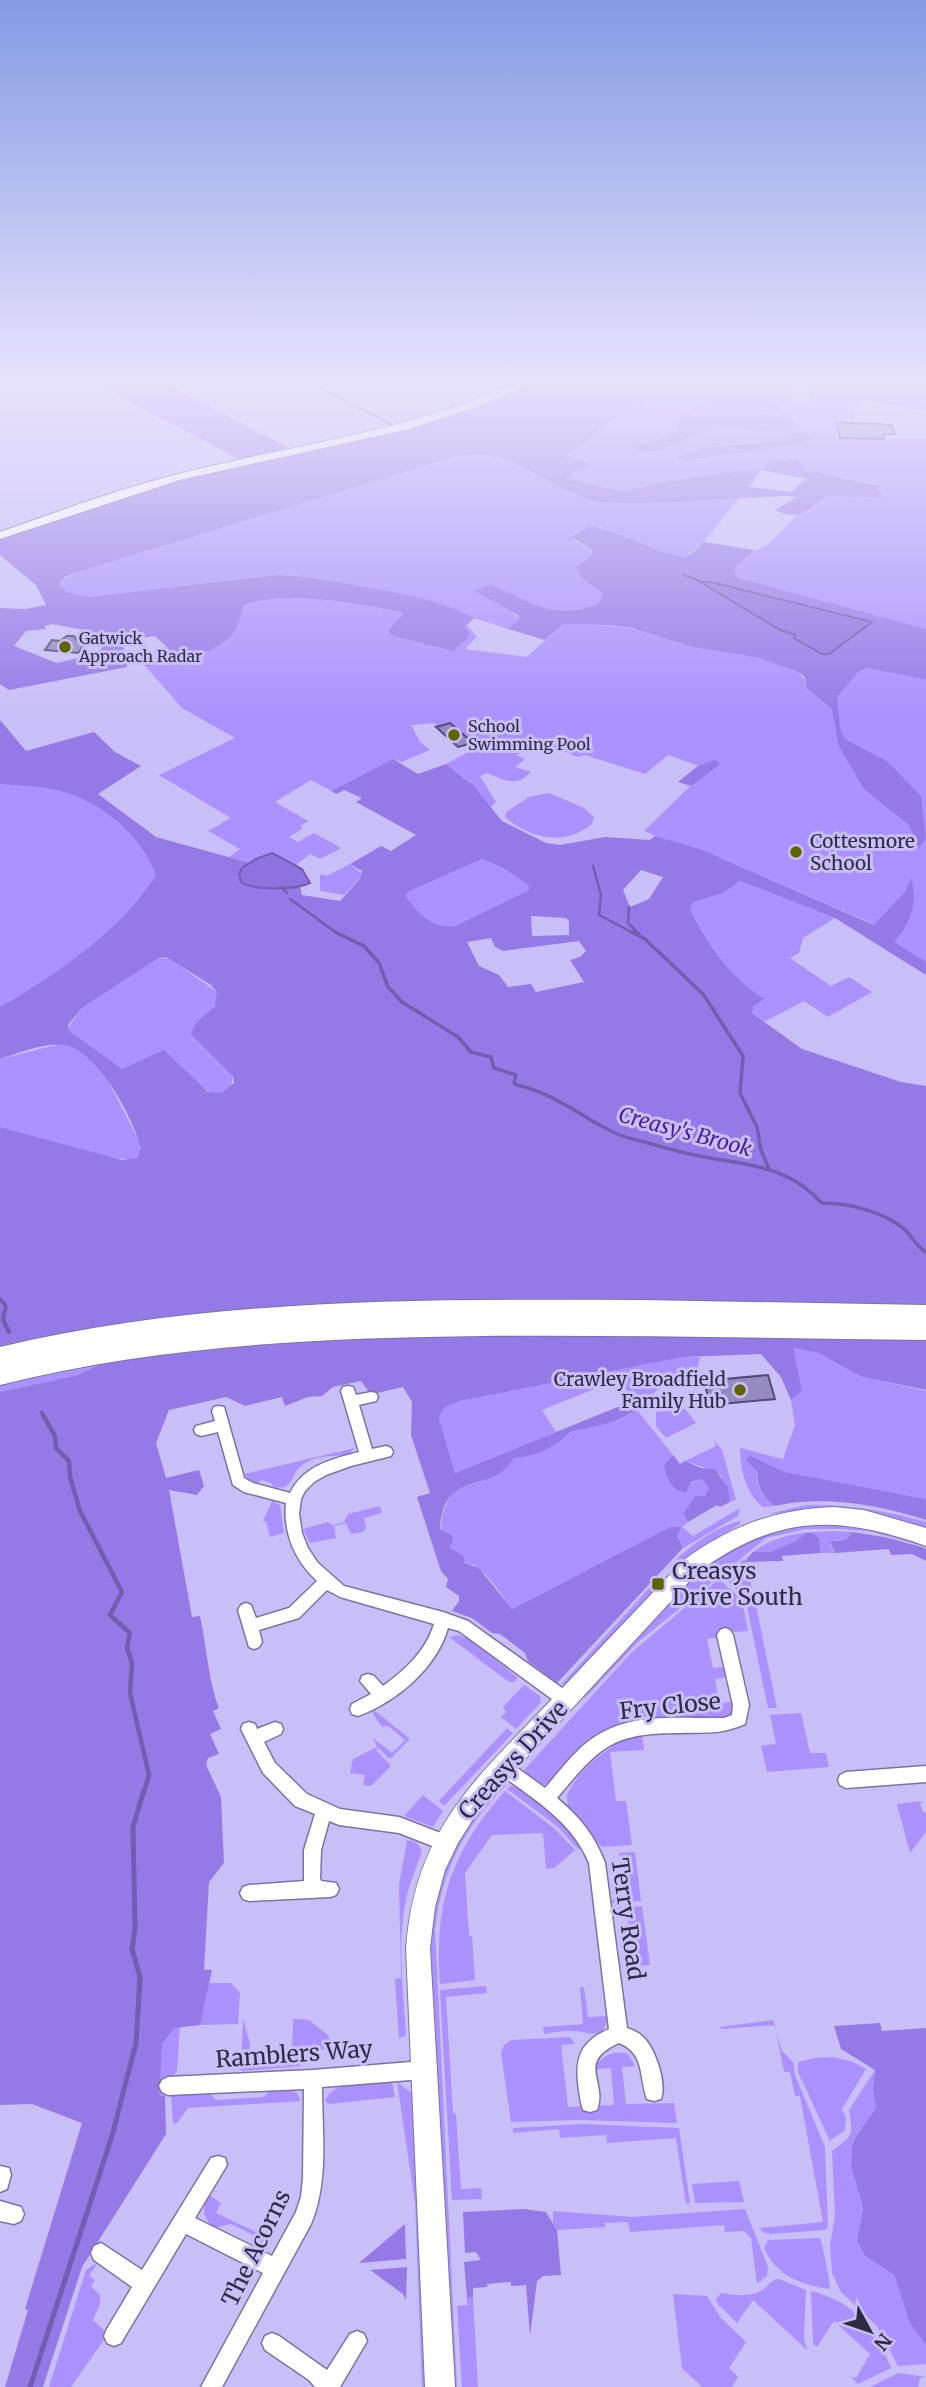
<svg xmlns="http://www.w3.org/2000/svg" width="926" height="2387" font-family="Merriweather,serif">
<rect width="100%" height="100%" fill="#c9bff8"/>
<path fill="#aa91fd" d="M677 384H726V397L795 421 777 407 768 384H790L794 402 809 404V384H926V411L861 399 862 407H852L856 420H833L838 438 926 439V629L753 584 736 576 735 567 746 555 769 544 796 516 810 511 826 496 880 489 873 483 806 470 792 459 771 461 761 470 704 542 686 556H675L600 527 574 540 591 550 592 554 581 562 578 573 603 594 599 603C553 622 532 603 490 584L475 591 511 611 519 619 508 629 474 618 467 625 477 637 465 649 527 657 563 624C586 625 609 624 632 629 654 633 674 642 695 647 720 652 801 655 806 685L867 668 926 680V966L867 932 873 924 703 850 667 841 644 831 708 769 668 755 645 774 585 755 578 757 555 747 550 751 531 748 517 755 525 759 515 767 531 772C516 788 505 780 487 773L480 776 496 802 490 808 470 782 446 764 474 749 469 744 472 742 450 723 438 727 434 723 411 725 420 742 430 750 401 762 393 759 331 791 311 780 275 802 308 821 300 826 303 828 289 837 298 842 314 833 341 848 320 859 310 854 296 865 250 863 229 857 240 849 208 831 231 818 159 775 235 738 182 708 146 667C175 661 214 656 234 632 239 626 241 614 244 607 270 591 324 601 353 603L366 588 293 575H276L88 597 67 592 59 585 61 581 78 572 454 457 473 453 579 447 603 425Z
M0 784C19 786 41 786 60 791 103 803 140 834 156 875 119 932 58 973 0 1007Z
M549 793 584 808 594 817 592 824C564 847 530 838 505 817L506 812 529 797Z
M481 859 503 868 529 886V890L455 926C432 928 420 915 407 898L406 894 412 890Z
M350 864 363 875 344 895 320 891V876L322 874 327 876Z
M740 881 835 918 803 938 799 953 790 958 831 986 849 977 872 992 828 1017 804 1001 764 1022 752 1013 754 1006 763 999C731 978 707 942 690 909L694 902 722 893Z
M159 958 170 959 217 992V1003L211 1010 226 1067 233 1075 231 1087 222 1093 213 1094 199 1085 131 1066 106 1077 140 1143 141 1153 133 1160 113 1158 0 1127V1059L56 1045 82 1008Z
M792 1348 820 1353 862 1377 926 1391V1499L785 1472 749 1455 758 1472C754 1486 765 1498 775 1506L763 1507C746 1495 740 1468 740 1448L783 1459 795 1425 791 1400 802 1391Z
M683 1357H700L694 1384H664L653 1394 638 1396 635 1393 630 1394 617 1380 542 1410 556 1432 455 1473 439 1418 444 1408 460 1401Z
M111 1359 78 1375 0 1392V1383Z
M636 1409 673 1455 664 1465 689 1484 702 1479 709 1488 705 1497 695 1496 683 1514 688 1522 682 1527 693 1536 740 1508 738 1516 683 1548 677 1540 678 1531 670 1527 512 1609C502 1596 491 1577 477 1567 473 1564 467 1564 463 1561 434 1539 437 1518 454 1490 474 1484 503 1476 514 1458 530 1457 546 1450 560 1441 565 1438 568 1433 574 1431 595 1426 617 1423 636 1409Z
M685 1409 696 1423 666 1438 656 1426V1412Z
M714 1440 722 1450 736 1500 730 1502 721 1475C709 1469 698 1465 685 1461L716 1446Z
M355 1448 347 1456C333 1455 309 1456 298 1469 290 1480 291 1490 274 1487L271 1483 262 1480 257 1483 248 1479 244 1474Z
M272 1501 280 1505 284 1533 270 1537 266 1521H263Z
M807 1505C847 1504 888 1511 926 1522V1529L820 1509 767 1514Z
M380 1506 382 1513 364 1518 366 1528 363 1532 351 1534 346 1523 334 1526 336 1538 310 1543 303 1529 328 1522 333 1525 344 1522 348 1514Z
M741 1521 740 1524 698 1550 675 1570 669 1566C688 1548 715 1526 741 1521Z
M821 1525 868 1527 926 1543V1547L869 1531 841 1529H806L766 1538 637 1643 585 1698 581 1696C626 1648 685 1570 743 1542 767 1531 795 1527 821 1525Z
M832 1531 852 1532 847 1539 836 1540 830 1545 835 1553H820L806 1533 796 1541 770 1552H753C777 1534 803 1532 832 1531Z
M744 1559 746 1563 754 1598H745L723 1576Z
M719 1579 742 1600 748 1631 720 1633V1637L707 1639 713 1668 726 1667 728 1677 715 1679 719 1703 734 1702 731 1714 723 1718 639 1722 549 1785C538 1785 529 1780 524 1770L632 1652Z
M653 1584 658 1588 571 1682 561 1685Z
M790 1600 798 1603 756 1606 777 1708H768L746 1602Z
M459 1635 472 1641 518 1678 514 1682H509L449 1637Z
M524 1685 540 1696 541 1702 516 1729 501 1717 506 1712 503 1707Z
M374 1710 410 1739 390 1759 377 1747V1751L391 1766 371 1786 363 1785 365 1775 350 1773 353 1759 377 1747 373 1738 392 1753 405 1740 388 1726 382 1727 373 1714Z
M801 1713 810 1753H826L829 1767 767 1772 761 1746 776 1744 770 1715Z
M507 1728 513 1733 444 1806 439 1801Z
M642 1736 644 1750 610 1752 616 1801H626L632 1845 602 1847 572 1813 568 1808 567 1795C579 1769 613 1739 642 1736Z
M506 1785C463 1830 442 1869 435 1930L457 2387H450L430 1931 437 1888 464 1827 498 1786Z
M510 1786 519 1788 562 1822 585 1847 578 1849 557 1826 507 1789Z
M505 1791 555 1829 575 1850 554 1868 546 1869 543 1833 492 1835 465 1873 469 1936H472L475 1980 440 1984C434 1903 451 1852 505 1791Z
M423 1795 443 1811 433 1827 404 1816Z
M923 1801 920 1804 923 1812H926V1832L910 1853 897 1804Z
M407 1840 416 1842 422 1850C418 1863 412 1877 408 1891 396 1938 403 1988 406 2036L399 2038 395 1979 401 1978 399 1885Z
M635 1852 641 1901 612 1903V1900L625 1899 619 1853Z
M642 1906 650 1965 634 1966 627 1911H613V1908Z
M209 1983H231L240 1993 238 2024 200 2025Z
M486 1986 487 1993 446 1997 453 2113 456 2114 461 2189 481 2188 482 2199 452 2200 440 1990Z
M580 1987H584L588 2017 608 2016C604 2042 591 2032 573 2031 564 2030 553 2033 544 2034L543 2027 583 2024Z
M243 2018 250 2044 248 2063 253 2064V2059L292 2058 293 2019 309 2020 329 2036 330 2049 300 2051V2066L241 2071Z
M773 2020 782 2051 793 2062 795 2075 825 2147 828 2227 825 2230 771 2234 763 2232 759 2228 823 2222 800 2096H795L790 2072H784L775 2025 721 2029 720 2027Z
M180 2026 177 2070 174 2076 166 2077 165 2096H159C160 2075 154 2033 180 2026Z
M570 2037 575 2044 561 2045 568 2107 614 2105 611 2068 597 2069V2063C607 2054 615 2050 628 2054L635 2066 622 2067 626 2104 674 2103 677 2123 579 2120 511 2122 501 2053 504 2045 511 2040Z
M833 2057 853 2062 866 2069 842 2109 846 2118 845 2130 830 2141 798 2072V2062L815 2058Z
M875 2070 873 2089 876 2108 856 2136 852 2145 851 2167 863 2208 857 2241 865 2256 894 2275 910 2324 926 2345V2364L898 2366 877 2326 841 2292 832 2273 830 2245 835 2216 832 2151C854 2135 853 2135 849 2110Z
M392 2081 395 2097 329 2104 325 2101C334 2078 371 2083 392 2081Z
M397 2082 413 2094 429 2387H422L415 2203Z
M287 2088 297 2093 301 2101 188 2108 177 2123 173 2124 171 2096 209 2093 216 2100 264 2097 271 2089Z
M582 2124 679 2128 690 2203 686 2204 676 2138 607 2143 606 2135 560 2138 559 2129 513 2133V2128Z
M739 2181 744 2202 695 2203 692 2184Z
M209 2195 221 2203 216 2213 260 2234 261 2231 268 2234 271 2242 261 2243 250 2233 231 2224 214 2228C203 2219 201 2205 209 2195Z
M745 2209 768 2267 767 2276 757 2284 751 2238 744 2231 725 2232 724 2225 630 2232 628 2222 605 2223V2227L557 2230 553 2224V2211L632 2217Z
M820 2238C822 2241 831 2286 830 2289 800 2285 777 2276 764 2248L768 2240Z
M98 2262 89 2276 95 2280 91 2286 100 2295V2304L93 2320 108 2334 71 2387H49L86 2270Z
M779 2279 806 2290 804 2337 807 2350 753 2300 737 2323 717 2303 716 2299 721 2293C735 2295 752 2298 764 2289 770 2284 770 2280 779 2279Z
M811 2291C854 2302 875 2327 891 2368L858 2384 851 2377 856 2378 870 2354 834 2321 817 2347 813 2344Z
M673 2294 707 2296 720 2317 746 2342 729 2368 738 2377 732 2387H702L682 2368Z
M473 2297 478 2387H462L457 2306 467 2305V2298Z
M898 2373 926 2377 920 2378 918 2387H870Z"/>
<path fill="#957ae7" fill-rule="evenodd" d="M96 384H166L296 452 361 440 523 384H677L608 422 579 447 564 456 591 463 565 478 623 492 663 482 761 468 771 461 792 459 797 460 806 470 877 485 882 497 826 496C808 511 799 522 775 510L796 498 789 496C726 498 662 505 600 502 589 501 579 495 569 491 526 472 505 447 454 457L78 572 65 577 59 584 67 592 88 597 276 575C300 575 323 580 347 584 391 592 434 597 474 618L464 627 469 633V637L453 651 390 635 389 630 403 614 401 612C368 604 273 589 244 606 241 614 239 626 234 632 218 655 171 662 146 667L144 664 157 659 169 649 155 636 122 640 127 667 9 690 0 684V608L25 609 46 605 36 585 0 555V539L94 505 246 463ZM761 470 806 479 791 492 749 487ZM52 624 94 632 103 638 104 646 96 654 57 663 14 646 26 631 46 629 44 626Z
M726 384H768C772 412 792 410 797 428 773 438 741 425 715 429 689 432 658 462 632 447L678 433 679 428 672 421 697 407 726 397Z
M794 432 818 438 786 446 687 460 678 458C702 438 773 452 794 432Z
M589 526C612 527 673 561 687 556 694 553 699 546 704 542L754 550 735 567 736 576 742 579 926 629V680L867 668 858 672 837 697 840 728 845 739 888 762 921 796 926 838 919 848 909 825 864 789 839 746 832 709 807 688 804 676 796 671 756 657 693 647 632 628 608 625 563 624 545 640 508 629 519 619 518 615 474 591 490 584C532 602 553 622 599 603L603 594 581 577 576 568 592 554V550L572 537ZM711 582 868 620 795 635 701 584Z
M0 720 26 751 94 732 115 752 141 766 98 794 156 837 250 863 242 868 238 877 246 885 300 886 302 895 340 901 360 879 362 871 350 864 381 846 391 851 416 835 356 802 362 798 344 790 337 794 331 791 393 759 418 774 446 764 473 785 502 821 546 843 560 845 605 837 650 840 655 836 703 850 874 925 905 892 911 878C919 902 910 924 894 942L926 962V975L835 918 740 881 723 893 694 902 690 909C707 943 731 978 764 999L754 1006 752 1013 802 1049 901 1082 926 1086V1308L0 1351V1127L122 1160 137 1158 141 1148C133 1118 98 1051 65 1045 45 1042 19 1053 0 1059V1007C58 973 119 932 156 875 140 834 103 803 60 791 41 786 19 786 0 784ZM482 859 503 868 529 886V890L455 926C432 928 420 915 407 898L406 894 412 890ZM641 870 663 877 649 899 630 907 623 890ZM531 916 566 918 569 921V935L532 936ZM491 938 495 947 503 951 579 941 586 951 580 957 570 960 584 982 536 992 531 984 508 987 499 975 479 966 467 942ZM166 957 211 985 217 992 215 1006 196 1023 191 1034 233 1076 234 1083 222 1093 208 1092 164 1050 122 1069 69 1031 68 1025 82 1008 159 958Z
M714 760 719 762V765L691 786 678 782 698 766Z
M453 1334 926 1338V1390L862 1377 819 1353 793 1348 802 1391 791 1400 781 1377 761 1354 683 1357 460 1401 444 1408 439 1418 455 1473 630 1402 636 1409C616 1424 596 1426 574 1431 568 1432 565 1438 560 1441 546 1451 531 1457 514 1458 490 1497 444 1466 440 1529L452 1536 453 1541 449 1547 463 1556 465 1563 479 1568 512 1609 670 1527H681L677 1536 683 1548 557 1683 528 1661 525 1653 500 1634 492 1633 472 1618 452 1611 459 1601V1596L446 1587 448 1579 441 1571 417 1497 430 1493 411 1435 412 1402 403 1387 377 1393 368 1391 361 1381 333 1387 322 1396 308 1397 285 1406 282 1397 245 1406 226 1397 169 1410 156 1443 166 1478 199 1470 204 1486 197 1495 169 1490 192 1617 200 1616C206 1643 209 1684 219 1708L213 1711 221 1729 210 1734 219 1754 208 1758 206 1765 221 1797 224 1863 209 1882 204 1970H212L200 2025 174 2028 162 2044 159 2096H165L166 2134 82 2267 43 2387H5L28 2310 25 2309 82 2123 32 2104 0 2105V1392L78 1375 111 1359 205 1347Z
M673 1455 680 1464 685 1461 701 1468 715 1469 728 1488 730 1502 720 1507 717 1505 688 1522 683 1514 695 1496H705L709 1488 702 1479 691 1482 686 1492C672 1493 666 1476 664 1465Z
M749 1455 785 1472 926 1499V1520C878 1505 825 1495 775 1506 765 1498 755 1486 758 1472L746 1460Z
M852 1532 884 1537 922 1547 926 1549V1561L912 1554 891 1555 889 1549 835 1553 830 1542 847 1539Z
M806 1533H813L819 1539 820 1553 782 1556 783 1561 744 1562 753 1552H770L796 1541Z
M880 2023 882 2031 926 2028V2365V2345L910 2324 894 2275 865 2256 857 2241 863 2208 851 2167 852 2145 856 2136 876 2108 873 2089 875 2070 841 2049 834 2026Z
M524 2209 546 2212 557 2230 561 2275 543 2276 537 2281 530 2336 526 2285 511 2286V2282L487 2284V2287L473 2288V2297L467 2298 464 2262 481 2260 476 2252 465 2253 463 2212Z
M405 2224 406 2259 359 2263Z
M407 2267 406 2300 403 2294 370 2270Z"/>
<path fill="#8e73df" stroke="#725db0" stroke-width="2" d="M700 582H711L872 622 829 654H822L794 638 795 635 780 630Z
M272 853 302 869 310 883C295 890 255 891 241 882L239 874 242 868 256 859Z"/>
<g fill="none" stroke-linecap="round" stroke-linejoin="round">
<path stroke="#725db0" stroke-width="2" d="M313 384 394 426
M684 575 702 582"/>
<path stroke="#725db0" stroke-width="2.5" d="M593 866 601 895 599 915 635 934
M282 887 287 893
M290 899 338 934
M629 907 628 923 639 934"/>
<path stroke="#725db0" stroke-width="3.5" d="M335 932 364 946 379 963 388 987 402 1002 458 1037 471 1052 491 1057 494 1068 516 1075 514 1083 517 1085C554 1093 583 1118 617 1134 627 1138 638 1140 648 1143 667 1148 686 1154 705 1157 752 1166 788 1166 822 1203 849 1203 881 1211 903 1228 912 1235 915 1246 926 1252
M632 932 645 939 703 994 743 1056 740 1093 757 1127 761 1150 769 1169
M0 1299 6 1306 4 1315"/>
<path stroke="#725db0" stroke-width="4.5" d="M4 1313 3 1320 9 1332
M42 1413 55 1436 56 1448 69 1461 70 1477 80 1511 122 1592 110 1615 130 1633 127 1648 132 1663 130 1693 149 1775 144 1792"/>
<path stroke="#725db0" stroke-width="5" d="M30 2387 112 2136 136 2043 140 1977 132 1949 135 1929 133 1827 144 1790"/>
</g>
<path fill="#958bc1" stroke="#54497a" stroke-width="2" d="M836 422 892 425 895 434H883L884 439 840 438Z
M67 636H74L79 643 85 644 78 653 45 650 52 640 60 641Z
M450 723 473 743 458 747 436 727Z
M768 1375 775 1399 710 1405 704 1381Z"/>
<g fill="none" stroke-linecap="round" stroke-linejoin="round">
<g stroke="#7c72a6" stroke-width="3">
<path id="street" d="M348 1386 353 1387 356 1395 371 1392 376 1393 378 1397 376 1401 359 1405 372 1449 386 1446 391 1448 393 1452 391 1456 351 1466 326 1475 314 1482 305 1491 301 1499 299 1514 302 1533 308 1548 317 1562 344 1586 443 1612 468 1621 572 1695 574 1700 572 1705 566 1707 560 1705 459 1631 448 1628C436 1669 396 1702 358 1716L352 1714 350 1709 352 1704 371 1694 360 1681 362 1676 368 1674 374 1676 383 1686C405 1670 426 1651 434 1624L340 1597 327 1590 299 1618 259 1630 262 1642 259 1647 254 1649 249 1647 238 1610 241 1605 246 1603 251 1605 256 1618 289 1608 317 1581C295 1561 283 1533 286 1503L244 1492 233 1485 218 1432 201 1436 196 1434 194 1430 196 1426 215 1421 212 1411 214 1407 219 1406 224 1407 244 1478 253 1483 290 1493C303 1466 332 1459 359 1452L341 1391 343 1387Z
M725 1628 730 1630 733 1635 749 1705 745 1724C719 1735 707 1732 680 1733 611 1733 600 1747 557 1798 580 1817 595 1836 605 1863L627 2028C632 2030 638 2032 642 2036 655 2047 667 2083 661 2099L654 2101 647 2099C639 2077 645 2053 619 2043 575 2063 608 2081 597 2110L590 2112 583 2110C580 2101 579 2091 578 2082 575 2054 584 2040 609 2029L589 1863C573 1822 531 1797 497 1772L495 1767 497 1762 503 1759 509 1762 545 1788C560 1771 574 1751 593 1738 631 1711 681 1719 724 1718L732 1715 733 1705 717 1635 720 1630Z
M249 1722 255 1724 257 1729 275 1722 281 1724 283 1729 281 1734 264 1742 275 1763 307 1794 340 1809 399 1817 451 1837 453 1843 451 1849 445 1851 399 1833 339 1825 329 1821 321 1850 320 1878 321 1881 336 1883 339 1889 336 1895 330 1897 249 1901 243 1899 240 1893 243 1887 249 1885 304 1881V1850L315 1814 295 1806 263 1773 241 1729 243 1724Z
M926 1766V1782L846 1788 840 1785 838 1780 840 1775 846 1772Z
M423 2061 429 2064 432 2070 429 2076 423 2079 322 2087C322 2133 329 2181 311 2224L222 2387H201L263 2273 186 2234 121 2343 114 2346 107 2343 104 2336 107 2329 132 2287 94 2260 91 2253 94 2246 101 2243 142 2270 211 2158 218 2156 225 2158 227 2165 195 2218 272 2256 296 2212 301 2197 303 2178 304 2089 168 2095 162 2092 159 2086 162 2080 168 2077 313 2070Z
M0 2166 9 2168 11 2175 7 2189 0 2192Z
M0 2201 21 2207 24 2214 21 2221 14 2224 0 2221Z
M357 2331 364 2334 367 2341 340 2387H315L309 2380 265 2350 262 2343 265 2336 272 2333 279 2336 327 2370 350 2334Z"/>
</g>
<g stroke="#7c72a6" stroke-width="2">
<path id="secondary" d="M514 384H528L488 403 409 429 180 480 0 539V532C67 508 133 484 202 468 308 443 414 428 514 384Z
M834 1507 864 1510 926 1528V1546C836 1514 777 1515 698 1572L480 1808 458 1843 445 1870 435 1907 430 1948 455 2387H425L406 1948C415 1829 476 1779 552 1699 596 1652 640 1606 684 1560 730 1526 776 1509 834 1507Z"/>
</g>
<g stroke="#7c72a6" stroke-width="2">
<path id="highway" d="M643 1300 926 1305V1340C778 1338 630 1335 482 1336 320 1338 158 1345 0 1385V1347C209 1297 429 1299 643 1300Z"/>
</g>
<use href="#street" fill="#fff" fill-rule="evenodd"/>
<use href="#secondary" fill="#fff" fill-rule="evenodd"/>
<use href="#highway" fill="#fff" fill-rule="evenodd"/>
</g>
<linearGradient id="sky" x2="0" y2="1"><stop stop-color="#849ae4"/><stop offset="0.53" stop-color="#e7e2fc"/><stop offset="1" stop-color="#e7e2fc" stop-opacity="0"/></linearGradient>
<rect width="926" height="718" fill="url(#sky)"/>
<g fill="#606400" stroke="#c9bff8" stroke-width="2.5">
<circle cx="65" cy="647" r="7"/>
<circle cx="454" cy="735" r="7"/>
<circle cx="796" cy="852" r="7"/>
<circle cx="740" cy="1390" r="7"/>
<rect x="651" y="1577" width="14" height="14" rx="3.5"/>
</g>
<g text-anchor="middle" stroke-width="6" stroke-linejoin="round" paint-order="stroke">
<g font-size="16" fill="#2f2b41" stroke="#c9bff8" text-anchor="start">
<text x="79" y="644">Gatwick<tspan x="79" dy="18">Approach Radar</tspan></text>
<text x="468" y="732">School<tspan x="468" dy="18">Swimming Pool</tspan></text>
</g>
<g font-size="19" fill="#2f2b41" stroke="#c9bff8" text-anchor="start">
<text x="810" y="848">Cottesmore<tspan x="810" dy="22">School</tspan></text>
<text x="726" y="1386" text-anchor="end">Crawley Broadfield<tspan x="726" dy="22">Family Hub</tspan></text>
</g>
<g font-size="21" font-style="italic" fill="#4d1b9c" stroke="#c9bff8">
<text transform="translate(685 1132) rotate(15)" y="7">Creasy's Brook</text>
</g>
<g font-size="23" fill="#2f2b41" stroke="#c9bff8" text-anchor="start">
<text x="672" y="1579">Creasys<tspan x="672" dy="26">Drive South</tspan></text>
</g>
<g font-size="23" fill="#2f2b41" stroke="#c9bff8">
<text transform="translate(670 1706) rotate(-6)" y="8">Fry Close</text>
<text transform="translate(513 1760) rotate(-48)" y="8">Creasys Drive</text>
<text transform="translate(628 1919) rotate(82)" y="8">Terry Road</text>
<text transform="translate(294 2054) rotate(-4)" y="8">Ramblers Way</text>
<text transform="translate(256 2248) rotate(-64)" y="8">The Acorns</text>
</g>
</g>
<g transform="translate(870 2331) rotate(130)" stroke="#c9bff8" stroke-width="5" paint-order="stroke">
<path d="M0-5L12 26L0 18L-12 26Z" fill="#2f2b41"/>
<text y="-10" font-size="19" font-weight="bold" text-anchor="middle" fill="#2f2b41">N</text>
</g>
</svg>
